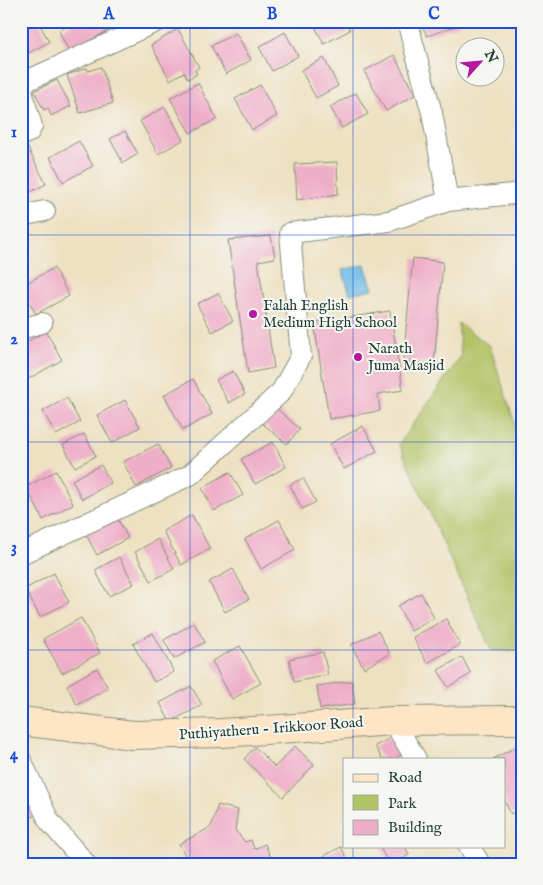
<svg xmlns="http://www.w3.org/2000/svg" width="543" height="885" font-family="'IM FELL English',serif">
<rect width="100%" height="100%" fill="#f6f6f2"/>
<filter id="ink" filterUnits="userSpaceOnUse"><feTurbulence type="fractalNoise" baseFrequency=".02" numOctaves="2"/><feDisplacementMap in="SourceGraphic" scale="10" xChannelSelector="R" yChannelSelector="G"/><feConvolveMatrix kernelMatrix="1 2 1 2 8 2 1 2 1" color-interpolation-filters="sRGB"/></filter>
<filter id="wash" filterUnits="userSpaceOnUse"><feTurbulence type="fractalNoise" baseFrequency=".0096" numOctaves="4" result="noise"/><feDisplacementMap in="SourceGraphic" scale="20" xChannelSelector="R" yChannelSelector="G"/><feGaussianBlur stdDeviation="1.12" result="paint"/><feColorMatrix in="noise" values="0 0 0 0 0 0 0 0 0 0 0 0 0 0 0 0 0 1.4 0 .05"/><feComposite in="paint" operator="in"/></filter>
<g filter="url(#wash)">
<rect width="100%" height="100%" fill="#ede1c1"/>
<path fill="#b2c366" stroke="#68804d" d="M458 323 490 346 522 446V652L491 650 399 444 461 356Z"/>
<path fill="#69b9e4" stroke="#447b8c" d="M365 265 373 289 350 294 342 270Z"/>
<g id="blocks">
<path fill="#efaec8" d="M21 21H38L49 42 23 56 21 53Z
M76 21H105L109 30 69 52 59 31Z
M312 21H346L350 30 324 44Z
M420 21H458L459 25 427 36Z
M178 29 199 67 195 70 197 74 188 79 184 72 170 80 151 45Z
M285 32 298 56 272 71 259 47Z
M236 33 251 60 226 74 211 46Z
M394 55 415 95 386 111 364 71Z
M324 58 338 86 316 98 301 70Z
M101 67 113 103 80 113 67 75 87 68 88 71Z
M57 80 71 106 51 116 48 108 44 110 34 91Z
M198 83 217 119 190 133 170 98Z
M260 85 277 116 252 130 235 99Z
M356 93 368 114 342 128 330 107Z
M165 107 183 140 158 154 140 121Z
M125 131 138 154 123 163 110 139Z
M79 141 93 166 63 182 50 157Z
M25 142 46 184 21 197V144Z
M337 162 338 194 297 200 295 164Z
M271 236 275 258 258 261 274 368 248 373 228 240Z
M413 258 443 262 434 364 403 361Z
M54 268 69 296 36 314 21 286Z
M218 293 233 321 212 332 197 304Z
M390 311 403 390 378 394 380 411 329 419 314 323Z
M46 331 62 360 28 379 21 365V345Z
M233 371 245 394 229 403 216 380Z
M193 379 212 414 183 430 164 395Z
M67 398 80 422 56 435 43 411Z
M125 400 140 427 112 443 97 415Z
M275 407 300 429 287 444 262 423Z
M363 426 377 451 344 469 330 444Z
M84 434 96 456 75 467 63 445Z
M273 442 286 467 255 484 241 459Z
M158 444 171 468 136 487 123 462Z
M101 465 111 483 82 499 72 480Z
M56 471 73 504 43 520 26 487Z
M230 472 243 495 214 511 202 488Z
M303 478 316 502 302 509 290 485Z
M115 514 128 538 97 555 84 531Z
M192 515 210 549 181 565 163 531Z
M279 520 295 550 261 569 245 539Z
M158 539 174 569 151 581 135 552Z
M119 557 134 584 109 596 95 570Z
M233 569 249 599 225 612 209 582Z
M54 573 69 602 40 617 25 589Z
M421 593 434 618 411 631 398 606Z
M81 618 100 653 62 673 43 639Z
M446 619 460 645 427 663 413 637Z
M194 623 205 642 174 659 164 640Z
M378 631 390 654 364 668 351 645Z
M153 633 174 672 154 682 133 644Z
M240 646 261 683 232 699 212 661Z
M323 652 328 675 294 682 289 659Z
M462 657 471 674 448 687 438 670Z
M97 668 108 688 77 705 67 685Z
M352 681 355 704 320 709 317 686Z
M191 686 202 705 170 722 160 703Z
M393 737 403 754 394 759H382L375 746Z
M522 744V808L511 814 504 800V759H493Z
M295 746 314 765 283 797 244 759 255 747 275 767Z
M21 774 41 812 21 823Z
M218 805 238 810 235 830 245 842 251 840 254 849 265 844 272 860 265 864H190L179 844 211 827Z
M379 846H405L409 855 392 864H389Z
M341 847 350 864H320L318 859Z"/>
</g>
</g>
<g filter="url(#ink)">
<use href="#blocks" fill-opacity="0" stroke="#868f7a" stroke-width="1"/>
<g fill="none" stroke-linecap="round" stroke-linejoin="round">
<g stroke="#868f7a" stroke-width="22">
<path id="minor" d="M407 21 432 113 448 201
M21 82 24 100 32 126 29 132 21 135
M22 83 158 21
M21 216 45 211
M21 329 42 323
M21 554 190 475 281 392 301 356 290 233 389 221 448 201 522 193
M393 721 416 759
M21 760 49 821 86 864
M469 846 480 864"/>
</g>
<g stroke="#868f7a" stroke-width="30">
<path id="secondary" d="M21 721 133 735 222 733 393 721 522 720"/>
</g>
<use href="#minor" stroke="#fff" stroke-width="20"/>
<use href="#secondary" stroke="#fde5c5" stroke-width="28"/>
</g>
</g>
<path fill="none" stroke="#1d4ed8" stroke-width="1" stroke-opacity="0.55" d="M190 21V864M353 21V759M21 235H522M21 442H522M21 650H522M353 846V864"/>
<g fill="#b5179e" stroke="#f6f6f2" stroke-width="2">
<circle cx="253" cy="314" r="5"/>
<circle cx="358" cy="357" r="5"/>
</g>
<g text-anchor="middle" stroke-width="4" stroke-linejoin="round" paint-order="stroke">
<g font-size="15" fill="#1f3d34" stroke="#f6f6f2" text-anchor="start">
<text x="263" y="310">Falah English<tspan x="263" dy="17">Medium High School</tspan></text>
<text x="368" y="353">Narath<tspan x="368" dy="17">Juma Masjid</tspan></text>
</g>
<g font-size="15" fill="#1f3d34" stroke="#f6f6f2">
<text transform="translate(271 728) rotate(-4)" y="5">Puthiyatheru - Irikkoor Road</text>
</g>
</g>
<rect width="543" height="885" fill="none" stroke="#f6f6f2" stroke-width="55"/>
<rect x="343" y="758" width="162" height="90" fill="#f6f6f2" stroke="#a0aca6"/>
<rect x="353" y="774" width="25" height="8" fill="#fde5c5" stroke="#a0aca6"/>
<text x="388" y="782" font-size="15" fill="#1f3d34">Road</text>
<rect x="353" y="795" width="25" height="15" fill="#b2c366" stroke="#a0aca6"/>
<text x="388" y="808" font-size="15" fill="#1f3d34">Park</text>
<rect x="353" y="820" width="25" height="15" fill="#efaec8" stroke="#a0aca6"/>
<text x="388" y="832" font-size="15" fill="#1f3d34">Building</text>
<g transform="translate(480 62) rotate(63)"><circle r="24" fill="#f6f6f2" stroke="#a0aca6"/>
<path d="M0-4L9 19L0 12L-9 19Z" fill="#b5179e"/>
<text y="-8" font-size="14" font-weight="bold" text-anchor="middle" fill="#1f3d34">N</text>
</g>
<rect x="28" y="28" width="488" height="830" fill="none" stroke="#1d4ed8" stroke-width="2"/>
<g font-size="16" text-anchor="middle" font-weight="bold" fill="#1d4ed8">
<text x="109" y="19">A</text>
<text x="272" y="19">B</text>
<text x="434" y="19">C</text>
<text x="14" y="137">1</text>
<text x="14" y="344">2</text>
<text x="14" y="552">3</text>
<text x="14" y="759">4</text>
</g>
</svg>
